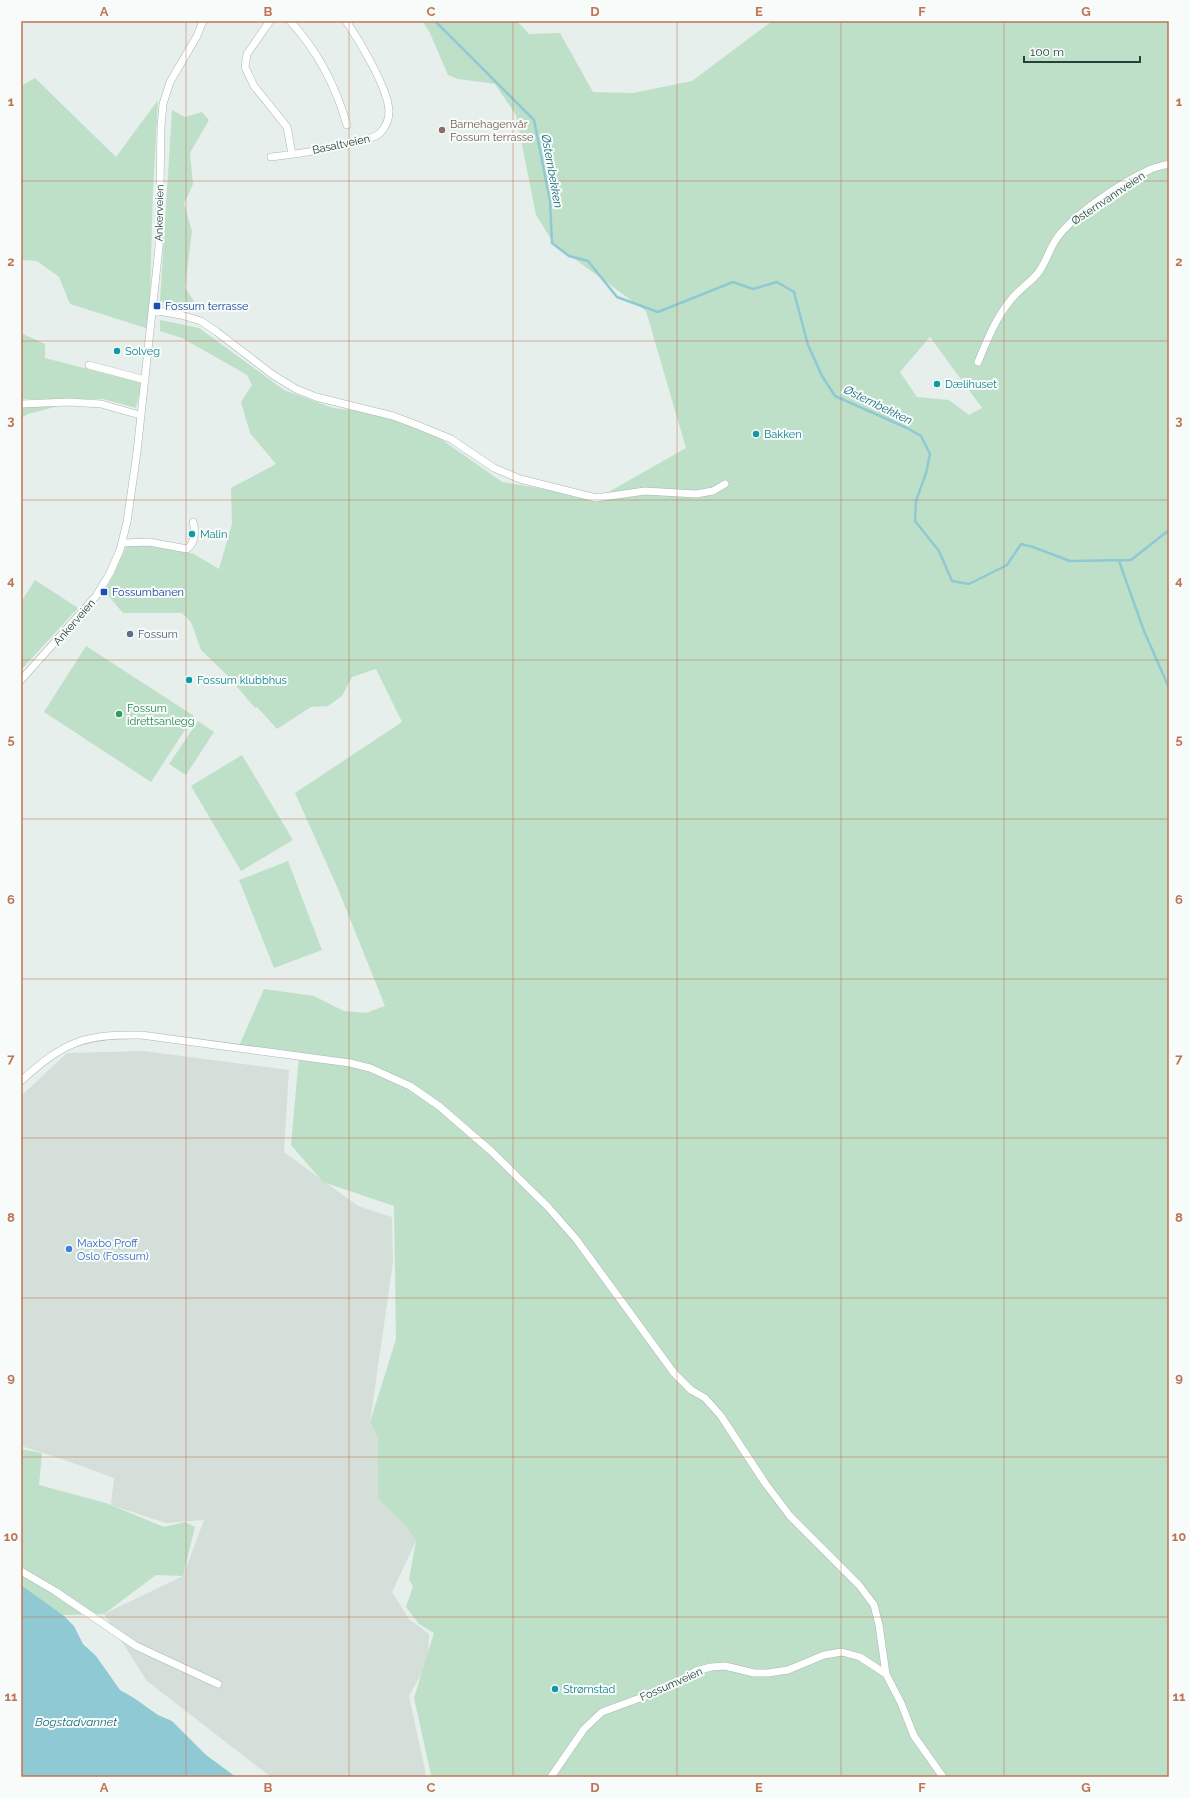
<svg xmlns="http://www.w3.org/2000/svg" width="1190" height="1798" font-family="Raleway,sans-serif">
<rect width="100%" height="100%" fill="#e6efeb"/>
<path fill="#d4dfda" d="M144 1051 289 1070 284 1152 358 1206 392 1217 393 1262 370 1422 378 1438V1499L408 1529 416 1541 392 1592 409 1619 429 1634 428 1662 409 1696 426 1774 423 1777H271L147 1681 104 1614 183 1576 204 1520 166 1523 111 1505 114 1478 62 1459 21 1446V1096L67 1053Z"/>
<path fill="#bfe0c8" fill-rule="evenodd" d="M422 21H517L529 34 560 33 593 92 633 93 692 81 772 21H1169V1777H434L431 1775 414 1698 434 1633 419 1624 406 1607 413 1586 409 1580 416 1541 408 1529 378 1499V1438L370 1422 396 1339 394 1206 323 1182 291 1145 299 1056 239 1046 264 989 314 996 344 1011 366 1013 385 1006 338 889 295 793 402 722 376 669 352 677 342 696 328 706 311 707 277 729 257 707 255 708 227 675 201 650 191 622 182 613H123L105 592 127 545 152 544 194 554 219 569 232 524 231 488 276 464 250 433 241 402 252 385 247 375 182 338 160 331V320L199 328 284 390 333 408 382 414 425 428 502 482 598 498 686 448 646 311 554 244 536 215 516 115 495 84 458 79 448 75 429 31ZM930 337 982 408 969 415 949 400 917 397 900 372Z
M35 78 116 157 158 100 153 190 149 329 70 304 59 277 37 261 21 260V86Z
M172 110 185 117 202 112 209 120 190 153 193 184 184 204 192 231 185 288 194 301 182 309 160 301Z
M21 333 45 344V358L142 383 136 408 103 399H21Z
M62 405 28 414 21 418V406Z
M35 580 78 608 21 670V602Z
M86 646 194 716 151 782 44 712Z
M198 721 214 732 186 775 169 764Z
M242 755 293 840 241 871 191 786Z
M288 861 322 950 274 968 239 880Z
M21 1449 42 1453 39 1485 106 1503 164 1527 185 1522 195 1527 183 1576 156 1575 104 1614 63 1615 21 1585Z"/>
<path fill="#8ec9d4" d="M21 1585 63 1615 74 1626 83 1644 96 1656 120 1690 134 1698 158 1715 172 1721 206 1755 236 1777H21Z"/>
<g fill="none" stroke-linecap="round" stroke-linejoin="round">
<path stroke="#8ec9d4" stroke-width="2.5" d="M435 21 534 120 550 201 552 243 569 256 588 261 617 297 658 312 733 282 753 289 777 282 794 292 808 345 822 376 835 396 907 428 921 436 930 454 926 473 916 501 915 521 939 551 952 581 969 584 1007 565 1021 544 1033 547 1070 561 1131 560 1169 530
M1119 561 1144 631 1169 688"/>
<g stroke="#a8b8b2" stroke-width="8">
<path id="street" d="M270 21 247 54 245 67 254 86 287 127 292 154
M290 21C317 50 336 87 347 125
M271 157C290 155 369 144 380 133 386 127 389 119 389 111 388 88 359 40 346 21
M152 310 181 315 201 321 217 332 273 375 296 389 316 397 393 416 417 425 451 439 494 468 520 479 596 498 645 491 696 494 713 491 725 484
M978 362C987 341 995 319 1010 301 1018 290 1030 283 1038 273 1046 263 1049 249 1057 238 1074 214 1121 183 1149 170 1155 167 1162 166 1169 164
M89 365 145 380
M21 404 69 402 101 404 140 415
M122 543 149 542 187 549C195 543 196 531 193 522
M21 680 96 596 110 573 120 550 127 522 137 452 159 247 161 126 163 104 170 82 197 36 203 21
M21 1081C64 1042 83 1034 141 1035L350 1063 370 1068 410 1086 439 1106 491 1151 548 1207 576 1239 674 1373 691 1390 705 1398 721 1416 765 1483 790 1516 859 1585 874 1605 879 1625 886 1674 901 1703 914 1736 943 1777
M21 1571 55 1591 136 1646 218 1684
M551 1777 584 1729 602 1712 667 1688 696 1671 711 1667 725 1666 754 1673H768L788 1670 824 1655 842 1652 860 1657 886 1674"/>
</g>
<use href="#street" stroke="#fff" stroke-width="7"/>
</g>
<path fill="none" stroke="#c07456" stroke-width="1" stroke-opacity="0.55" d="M186 21V1777M349 21V1777M513 21V1777M677 21V1777M841 21V1777M1004 21V1777M21 181H1169M21 341H1169M21 500H1169M21 660H1169M21 819H1169M21 979H1169M21 1138H1169M21 1298H1169M21 1457H1169M21 1617H1169"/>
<circle fill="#8d6e63" stroke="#f7fbf9" stroke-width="1.5" cx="442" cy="130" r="4"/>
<g fill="#1a4fb4" stroke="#f7fbf9" stroke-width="1.5">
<rect x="153" y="302" width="8" height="8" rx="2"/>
<rect x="100" y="588" width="8" height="8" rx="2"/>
</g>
<g fill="#0f9aa8" stroke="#f7fbf9" stroke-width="1.5">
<circle cx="117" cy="351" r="4"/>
<circle cx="937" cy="384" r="4"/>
<circle cx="756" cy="434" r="4"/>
<circle cx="192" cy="534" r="4"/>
<circle cx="189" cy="680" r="4"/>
<circle cx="555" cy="1689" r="4"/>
</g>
<circle fill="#5c6f8a" stroke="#f7fbf9" stroke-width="1.5" cx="130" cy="634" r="4"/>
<circle fill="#2e9e5b" stroke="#f7fbf9" stroke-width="1.5" cx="119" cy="714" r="4"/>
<circle fill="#3f7fe0" stroke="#f7fbf9" stroke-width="1.5" cx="69" cy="1249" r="4"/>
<g text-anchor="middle" stroke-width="4" stroke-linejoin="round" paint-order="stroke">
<g font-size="11" fill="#785e54" stroke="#f7fbf9" text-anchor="start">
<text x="450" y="128">Barnehagenvår<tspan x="450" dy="13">Fossum terrasse</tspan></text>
</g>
<g font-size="11" fill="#24423a" stroke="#f7fbf9">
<text transform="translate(341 144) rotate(-12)" y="4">Basaltveien</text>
<text transform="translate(1108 198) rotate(-34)" y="4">Østernvannveien</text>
<text transform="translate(159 213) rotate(-89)" y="4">Ankerveien</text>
<text transform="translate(74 622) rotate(-49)" y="4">Ankerveien</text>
<text transform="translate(671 1684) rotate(-24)" y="4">Fossumveien</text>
</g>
<g font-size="11" fill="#164399" stroke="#f7fbf9" text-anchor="start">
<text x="165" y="310">Fossum terrasse</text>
<text x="112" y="596">Fossumbanen</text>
</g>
<g font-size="11" fill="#0d838f" stroke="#f7fbf9" text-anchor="start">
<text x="125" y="355">Solveg</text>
<text x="945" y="388">Dælihuset</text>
<text x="764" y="438">Bakken</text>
<text x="200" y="538">Malin</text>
<text x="197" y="684">Fossum klubbhus</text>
<text x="563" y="1693">Strømstad</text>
</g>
<g font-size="11" fill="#4e5e75" stroke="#f7fbf9" text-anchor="start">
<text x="138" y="638">Fossum</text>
</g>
<g font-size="11" fill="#27864d" stroke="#f7fbf9" text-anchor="start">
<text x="127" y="712">Fossum<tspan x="127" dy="13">idrettsanlegg</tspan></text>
</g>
<g font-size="11" fill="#366cbe" stroke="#f7fbf9" text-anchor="start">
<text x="77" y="1247">Maxbo Proff<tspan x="77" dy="13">Oslo (Fossum)</tspan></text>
</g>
<g font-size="12" font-style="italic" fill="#1c6f80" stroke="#f7fbf9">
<text transform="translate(552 171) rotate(80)" y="4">Østernbekken</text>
<text transform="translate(878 405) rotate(26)" y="4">Østernbekken</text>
<text x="76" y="1726">Bogstadvannet</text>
</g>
</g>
<rect width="1190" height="1798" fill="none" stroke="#f7fbf9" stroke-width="44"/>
<path d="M1024 56v6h116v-6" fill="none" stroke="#24423a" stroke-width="2"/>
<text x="1030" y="56" font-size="12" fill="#24423a" stroke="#f7fbf9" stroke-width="3" paint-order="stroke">100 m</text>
<rect x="22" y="22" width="1146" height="1754" fill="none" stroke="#c07456" stroke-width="1.5"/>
<g font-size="13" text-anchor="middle" font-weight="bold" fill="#c07456">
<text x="104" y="16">A</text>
<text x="268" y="16">B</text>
<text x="431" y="16">C</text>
<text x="595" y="16">D</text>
<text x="759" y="16">E</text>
<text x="922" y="16">F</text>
<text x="1086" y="16">G</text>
<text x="11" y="106">1</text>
<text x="1179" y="106">1</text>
<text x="11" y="266">2</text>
<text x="1179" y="266">2</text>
<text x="11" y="425">3</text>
<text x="1179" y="425">3</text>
<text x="11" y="585">4</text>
<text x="1179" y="585">4</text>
<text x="11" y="744">5</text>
<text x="1179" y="744">5</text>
<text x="11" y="904">6</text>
<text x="1179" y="904">6</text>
<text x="11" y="1063">7</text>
<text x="1179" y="1063">7</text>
<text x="11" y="1222">8</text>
<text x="1179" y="1222">8</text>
<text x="11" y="1382">9</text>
<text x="1179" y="1382">9</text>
<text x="11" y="1541">10</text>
<text x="1179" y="1541">10</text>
<text x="11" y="1701">11</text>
<text x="1179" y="1701">11</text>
<text x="104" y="1792">A</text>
<text x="268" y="1792">B</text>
<text x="431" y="1792">C</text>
<text x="595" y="1792">D</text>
<text x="759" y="1792">E</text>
<text x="922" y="1792">F</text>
<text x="1086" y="1792">G</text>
</g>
</svg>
